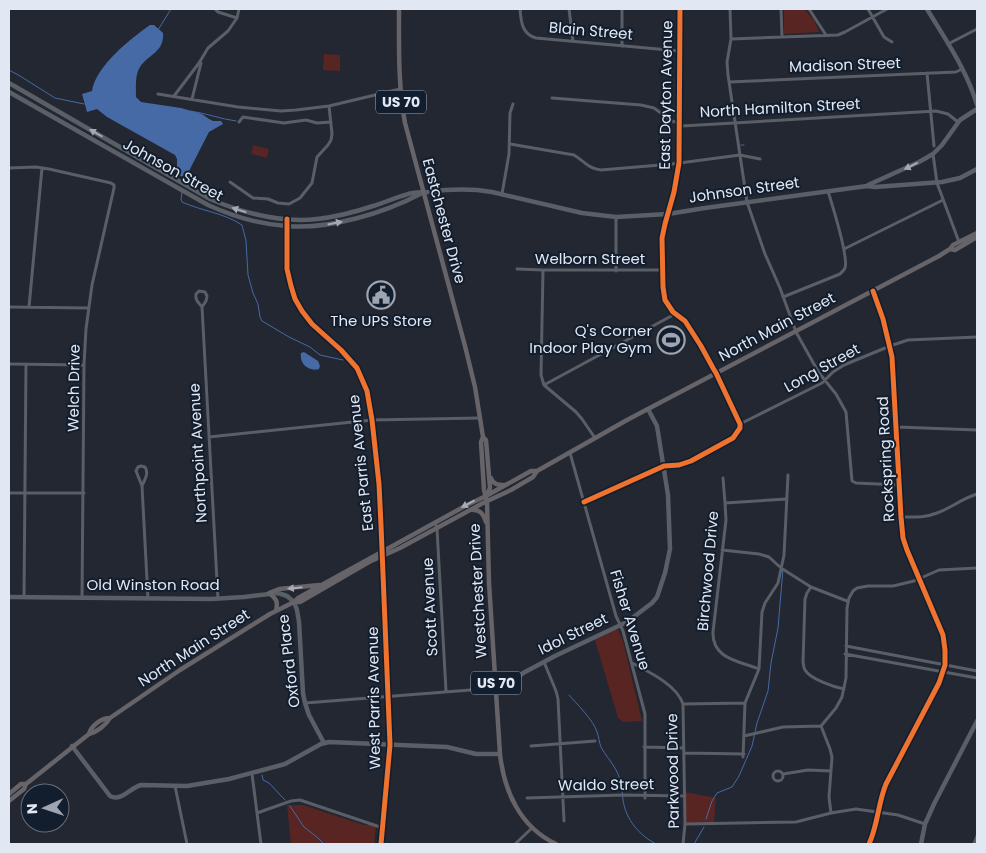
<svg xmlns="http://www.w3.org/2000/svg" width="986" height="853" font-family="Poppins,sans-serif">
<rect width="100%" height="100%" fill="#222731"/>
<path fill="#582522" d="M784 9H804L814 20 819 32 784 34Z
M324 54 340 55V71L323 70Z
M253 145 269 149 267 158 251 154Z
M615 630H618L623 641 642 721 623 722 618 718 595 640Z
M685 792 716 798 714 824H685Z
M287 805H303L364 825H376L374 844H291Z"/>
<path fill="#456aa6" d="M150 25H154L163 33C165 53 146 55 139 69 135 76 136 89 136 97L141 102 181 108 202 114 209 119 213 121H221L223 124 209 132 190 169 187 179 177 174V159L175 155 107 117 97 109 87 112 82 94 92 91C96 66 130 39 150 25Z
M304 352 318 361 320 366 319 369C309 372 299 364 301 353Z"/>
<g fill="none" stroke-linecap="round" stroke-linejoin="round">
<path stroke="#456aa6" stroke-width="1" d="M158 30 171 9
M9 70 20 76 55 98 84 104
M190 111C206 113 220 119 236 121
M741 145H744
M182 192 181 199 182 202C202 211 224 213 242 225L246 241 248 275 253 293 258 304 260 317 262 321 289 337 310 347 320 355 343 360
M569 695C577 704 594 721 597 732 599 737 599 742 601 747 605 755 612 762 616 770 621 779 622 789 623 800 626 820 639 835 656 844
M262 775 263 780 269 783 285 800
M290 806 304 827 318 838 324 844
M706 819 712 801 717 793 732 787 739 776 752 746 757 723 768 691 771 663 778 628 783 569
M694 844 704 827"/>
<path stroke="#5a5e67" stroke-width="3" d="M215 9 218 12 237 18 239 9
M520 9C521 22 522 34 536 38L680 51
M569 9 573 41
M622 9V46
M730 9 731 39 727 62 728 75 747 202 765 254 780 288 796 332 819 373 836 394 846 412 852 481 856 483 899 485
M781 9 782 37
M809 9 826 35
M868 9 884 37 892 42
M731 39 838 35 845 32 887 9
M948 44 977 29
M927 73 934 146
M729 82 956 72 962 69
M158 94 238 107 281 111 296 110 329 106 400 89
M174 96 199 63 208 48 228 31 237 18
M552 98 641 105 654 108 672 121 679 123 682 126 936 111 948 114 958 122
M192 99 201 63
M239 122 243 117 284 123 306 120 317 123 331 122
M510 144 574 155C584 161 589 169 601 170L672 164 740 155 760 159
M933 154 937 183 959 242
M9 168 36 167 49 169 111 183 114 185V188L92 285 86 329 84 365 82 598
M230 182 253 198 268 199 278 203 289 204 300 198 312 183 317 157 328 145 331 140 332 134 329 106
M502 194 509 154 510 113 513 104
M844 249 943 200
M517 269 543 270H662
M543 270 541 375 544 385 576 412 582 419 595 438
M616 271V217
M783 297 840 274C842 272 844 270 845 268 849 256 832 205 828 191
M9 307 88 308
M29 307 42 168
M202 307 206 301 207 296 205 292 199 291 196 294C195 300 198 302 202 307L218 599
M9 364 84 365
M544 385 675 314
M740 424 822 383 833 372 844 365 890 346 908 340 977 337
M897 427 977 430
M209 437 372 420 480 418
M570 453 616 616 623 631 645 714V798
M723 478 725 503 726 520 713 632C712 659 739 661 759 669
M142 486C145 479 149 473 145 467L141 466 138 467 136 471 142 486 148 599
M9 493H84
M584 502 664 466 679 465 691 461 733 438 740 428V424L716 373 713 368 701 346 685 321 673 312 665 300 663 287 662 238 665 224 674 192 679 163 680 9
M725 503 787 499
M901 517C913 517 925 518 937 513 951 508 963 498 977 494
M435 522 437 529 446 691
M722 550 759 554 769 557 781 568 811 587 847 601
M811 587 807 593 805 599 803 662C804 665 803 667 805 670 810 679 834 687 844 689
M24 597 26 364
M846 646 977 671
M845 654 977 678
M544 662 556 691 558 699 564 821
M632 663C649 672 677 685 683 704L685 824 683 844
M305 703 496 688
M683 704 745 703
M744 736 783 727 821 726
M531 746 595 741
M644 747 684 748
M684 753 744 754
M743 757 745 703 759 669 762 612 765 603 778 583 784 555 788 475
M773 776a5 5 0 1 1 10 0a5 5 0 1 1-10 0Z
M252 774 261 844
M783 774 808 770 831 771
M175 786 187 844
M527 798 623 795 685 796
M257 813 291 801 300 800 383 828
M831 813 829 797 832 757 830 749 821 726 836 708 842 697 846 678 847 608 849 598 853 591 857 588 868 586H893L914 581 939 570 977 568
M685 824 796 822 831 813 856 809 898 815 925 824
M381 844 390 745
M515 844 532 828
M869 844C878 825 878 803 886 784L939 683 945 665V650L943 635 907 550 903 538 901 517 892 357 883 319 873 291
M974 844 977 836"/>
<path stroke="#5a5e67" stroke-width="4.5" d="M927 9C945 39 967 70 977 105
M9 83 210 199C243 213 281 223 317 219 336 217 355 212 373 206 384 203 394 198 405 195 412 192 420 192 428 192 450 189 469 188 492 192L582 213 616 217 668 214 705 208 867 186 875 187 942 182 960 178 977 169
M9 92 208 205C232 216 259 224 286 226 328 230 385 213 422 193
M868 185 919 162 933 154 942 145 960 120 977 109
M287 219C284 262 287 300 319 331 335 347 353 358 362 379 371 397 372 418 374 438 378 476 381 513 383 551
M383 556 390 745
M9 597 211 599 244 597 278 593 287 596 294 602 297 610 299 622 303 693 305 703 309 715 324 743
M496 688 503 685 525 672 555 656 627 622 652 603 657 597 665 573 670 549 668 495 657 426 648 409
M72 746 110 796C121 802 130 788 141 785L187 786 229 779 285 764 321 744 329 742 447 747 476 754H500
M921 844 925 824 934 804 977 721"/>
<path stroke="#666369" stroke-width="4.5" d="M399 9C399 47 398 85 405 123L465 346 475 387 483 437 486 440 490 488 487 495
M950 249 955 250 977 237
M483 437 481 442 484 490 487 502 489 583 500 754C504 791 520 827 556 844
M491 478C493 485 499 485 505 485
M473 510C481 510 483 514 486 522
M294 602H300L369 562 400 548 483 503 511 490 533 477 537 471
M276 611C278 602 277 599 269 593L279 589 319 585
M89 734C91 726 101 718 110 718
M9 794 21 784H26L89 734C97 732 106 725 110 718L180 670 270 614 294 602 298 598 467 505 486 496 531 471H537L627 420 939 256 950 249 953 245 977 233
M9 801 24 789 26 784"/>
<g stroke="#121d2d" stroke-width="8">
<path id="cycleway" d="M287 219V269L291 286 295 299 302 311 312 324 341 350 357 368 367 391 372 420 379 484 381 525 390 745 381 844
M584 502 664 466 679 465 691 461 733 438 740 428V424L716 373 713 368 701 346 685 321 673 312 665 300 663 287 662 238 665 224 674 192 679 163 680 9
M869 844C878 825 878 803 886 784L939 683 945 665V650L943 635 907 550 903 538 901 517 892 357 883 319 873 291"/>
</g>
<use href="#cycleway" stroke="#ef722f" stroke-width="5"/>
</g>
<defs><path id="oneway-solid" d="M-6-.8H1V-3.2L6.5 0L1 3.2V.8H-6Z" transform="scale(1.25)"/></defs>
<g fill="#a4aab5">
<use href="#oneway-solid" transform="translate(96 133) rotate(-150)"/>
<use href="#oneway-solid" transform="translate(911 166) rotate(154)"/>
<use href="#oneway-solid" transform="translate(239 210) rotate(-163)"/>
<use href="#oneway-solid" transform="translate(335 223) rotate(-11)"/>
</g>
<g fill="#aaacb5">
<use href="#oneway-solid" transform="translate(468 504) rotate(152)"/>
<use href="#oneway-solid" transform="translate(295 588) rotate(174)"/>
</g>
<defs>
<g id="civic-ring" transform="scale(1.4375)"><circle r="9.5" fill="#121d2d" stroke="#9ea4b0" stroke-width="1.5"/><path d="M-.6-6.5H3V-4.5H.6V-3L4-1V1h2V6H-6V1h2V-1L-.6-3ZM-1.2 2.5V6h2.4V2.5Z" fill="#9ea4b0"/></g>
<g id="stadium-ring" transform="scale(1.4375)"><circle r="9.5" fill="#121d2d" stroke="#9ea4b0" stroke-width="1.5"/><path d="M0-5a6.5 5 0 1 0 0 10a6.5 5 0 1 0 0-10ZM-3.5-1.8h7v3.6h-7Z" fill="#9ea4b0"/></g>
</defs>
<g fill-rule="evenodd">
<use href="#civic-ring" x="381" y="295"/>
<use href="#stadium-ring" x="671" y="340"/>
</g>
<g text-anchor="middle" stroke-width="4" stroke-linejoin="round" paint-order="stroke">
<g fill="#121d2d" stroke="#a3abb8" stroke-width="1">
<rect x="376" y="90.5" width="50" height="23" rx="4"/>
<rect x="471" y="671.5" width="50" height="23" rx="4"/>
</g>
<g font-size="14" font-weight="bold" fill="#e1e8f4">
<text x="401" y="107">US 70</text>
<text x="496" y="688">US 70</text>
</g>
<g font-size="15" fill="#e1e8f4" stroke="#121d2d">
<text transform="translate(591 31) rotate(5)" y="5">Blain Street</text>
<text transform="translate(845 65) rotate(-2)" y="5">Madison Street</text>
<text transform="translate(666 95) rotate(-89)" y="5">East Dayton Avenue</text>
<text transform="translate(780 108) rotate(-3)" y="5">North Hamilton Street</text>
<text transform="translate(173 170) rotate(29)" y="5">Johnson Street</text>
<text transform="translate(744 190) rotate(-8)" y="5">Johnson Street</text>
<text transform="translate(444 221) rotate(75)" y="5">Eastchester Drive</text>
<text x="590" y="264">Welborn Street</text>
<text transform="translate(777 327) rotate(-28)" y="5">North Main Street</text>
<text transform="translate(822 368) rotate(-29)" y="5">Long Street</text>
<text transform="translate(74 388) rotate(-89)" y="5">Welch Drive</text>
<text transform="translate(198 453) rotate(-93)" y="5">Northpoint Avenue</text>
<text transform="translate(886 459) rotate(-93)" y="5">Rockspring Road</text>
<text transform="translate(361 463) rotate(-96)" y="5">East Parris Avenue</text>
<text transform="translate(708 571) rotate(-85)" y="5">Birchwood Drive</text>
<text x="153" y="590">Old Winston Road</text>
<text transform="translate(478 591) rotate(-93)" y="5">Westchester Drive</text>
<text transform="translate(430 607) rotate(-93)" y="5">Scott Avenue</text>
<text transform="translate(630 620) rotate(73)" y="5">Fisher Avenue</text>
<text transform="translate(573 634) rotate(-26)" y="5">Idol Street</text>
<text transform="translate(194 648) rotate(-33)" y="5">North Main Street</text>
<text transform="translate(289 661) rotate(-97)" y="5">Oxford Place</text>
<text transform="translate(374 698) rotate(-91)" y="5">West Parris Avenue</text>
<text transform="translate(673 771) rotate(-91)" y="5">Parkwood Drive</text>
<text transform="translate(606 785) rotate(-1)" y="5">Waldo Street</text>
</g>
<g font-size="15" fill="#e1e8f4" stroke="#121d2d">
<text x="381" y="326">The UPS Store</text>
<text x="652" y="336" text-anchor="end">Q's Corner<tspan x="652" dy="17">Indoor Play Gym</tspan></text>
</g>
</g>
<rect width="986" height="853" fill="none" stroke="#e1e8f4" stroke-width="20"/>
<g transform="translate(45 808) rotate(267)"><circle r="24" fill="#121d2d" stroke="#656e7d"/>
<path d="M0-4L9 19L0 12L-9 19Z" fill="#9ea4b0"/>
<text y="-8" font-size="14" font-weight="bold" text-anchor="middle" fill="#e1e8f4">N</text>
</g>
</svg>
